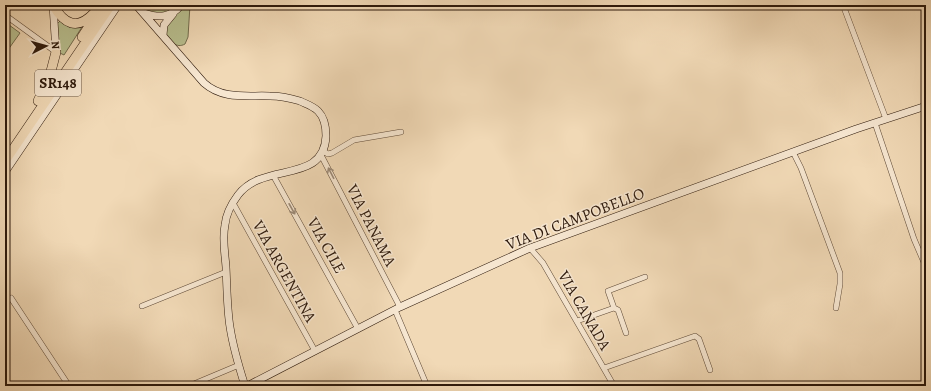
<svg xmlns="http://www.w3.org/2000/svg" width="931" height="391" font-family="Alegreya,serif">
<rect width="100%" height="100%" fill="#f1d9b6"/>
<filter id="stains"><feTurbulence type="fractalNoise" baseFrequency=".005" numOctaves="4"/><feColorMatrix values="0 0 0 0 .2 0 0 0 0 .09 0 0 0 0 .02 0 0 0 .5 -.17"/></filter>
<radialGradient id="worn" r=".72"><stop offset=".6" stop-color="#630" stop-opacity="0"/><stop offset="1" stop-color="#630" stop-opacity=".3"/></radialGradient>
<path fill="#b8bf8f" stroke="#726c4d" d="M140 5H180L161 15 144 10Z
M185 5H190L188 37 185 44C176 49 171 41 165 34L167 25Z
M60 21 69 27H82L64 55 60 53 57 24Z
M5 22 20 33 5 54Z"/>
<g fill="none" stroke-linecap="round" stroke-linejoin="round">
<g stroke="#5e4936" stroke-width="6">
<path id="street" d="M843 5 886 119
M5 15 56 52
M875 123 914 239 926 267
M323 151 328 154 332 153 354 140 401 132
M793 152 801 168 840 273V284L836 308
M321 155 400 307
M273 175 358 329
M233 203 315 351
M530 248 543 263 614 386
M11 298 69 386
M142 306 226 272
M395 310 427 386
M577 321 614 308
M626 333 618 310 614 308 608 291 645 277
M604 368 695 336 699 339 710 370
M189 386 239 365"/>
</g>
<g stroke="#2d190b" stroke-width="8">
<path id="secondary" d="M53 5 56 52
M136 5 204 83C223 100 247 95 270 96 280 96 290 98 300 101 306 104 313 106 318 111 325 118 326 127 326 136 324 185 263 161 238 195 232 203 226 214 225 225 222 239 225 253 226 267 227 287 227 308 230 327 233 347 239 367 245 386
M144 13C159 18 171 18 181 5
M163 35 164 25 173 14
M5 172 118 5
M247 386 400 307 530 248 856 129 926 106"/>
</g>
<g stroke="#2d190b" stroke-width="10">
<path id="highway" d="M53 5C64 24 77 31 94 13
M82 37 103 5
M38 101 50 75 56 52
M5 161 111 5"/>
</g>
<use href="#street" stroke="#f6e6d0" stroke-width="5"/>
<use href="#secondary" stroke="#f6e6d0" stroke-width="7"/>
<use href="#highway" stroke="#f1d9b6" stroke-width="9"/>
</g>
<defs><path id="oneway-shaft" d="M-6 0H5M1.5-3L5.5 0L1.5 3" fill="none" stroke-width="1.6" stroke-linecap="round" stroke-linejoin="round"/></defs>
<g stroke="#9c8a77">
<use href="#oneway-shaft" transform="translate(331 173) rotate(-117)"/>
<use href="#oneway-shaft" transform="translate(292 209) rotate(61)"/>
</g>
<g text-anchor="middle" stroke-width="3" stroke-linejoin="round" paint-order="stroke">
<rect fill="#f6e6d0" stroke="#695646" stroke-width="1" x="35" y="70" width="46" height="26" rx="3"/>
<g font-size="15" font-weight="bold" fill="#2d190b">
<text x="58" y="88">SR148</text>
</g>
<g font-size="16" fill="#2d190b" stroke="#f6e6d0">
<text transform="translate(575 218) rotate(-21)" y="6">VIA DI CAMPOBELLO</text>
<text transform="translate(372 225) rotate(63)" y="6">VIA PANAMA</text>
<text transform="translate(327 245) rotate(61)" y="6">VIA CILE</text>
<text transform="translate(285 271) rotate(61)" y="6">VIA ARGENTINA</text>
<text transform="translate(585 310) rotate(60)" y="6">VIA CANADA</text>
</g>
</g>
<rect width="931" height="391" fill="none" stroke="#f1d9b6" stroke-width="20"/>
<rect x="6" y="6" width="919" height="379" fill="none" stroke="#2d190b" stroke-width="2"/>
<rect x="10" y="10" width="911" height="371" fill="none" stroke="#2d190b"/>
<g transform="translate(46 46) rotate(84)" stroke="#f6e6d0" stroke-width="3" paint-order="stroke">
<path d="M0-3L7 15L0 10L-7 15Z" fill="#2d190b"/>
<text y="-6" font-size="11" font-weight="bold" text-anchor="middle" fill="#2d190b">N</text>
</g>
<rect width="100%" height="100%" filter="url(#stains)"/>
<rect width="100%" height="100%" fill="url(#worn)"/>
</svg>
